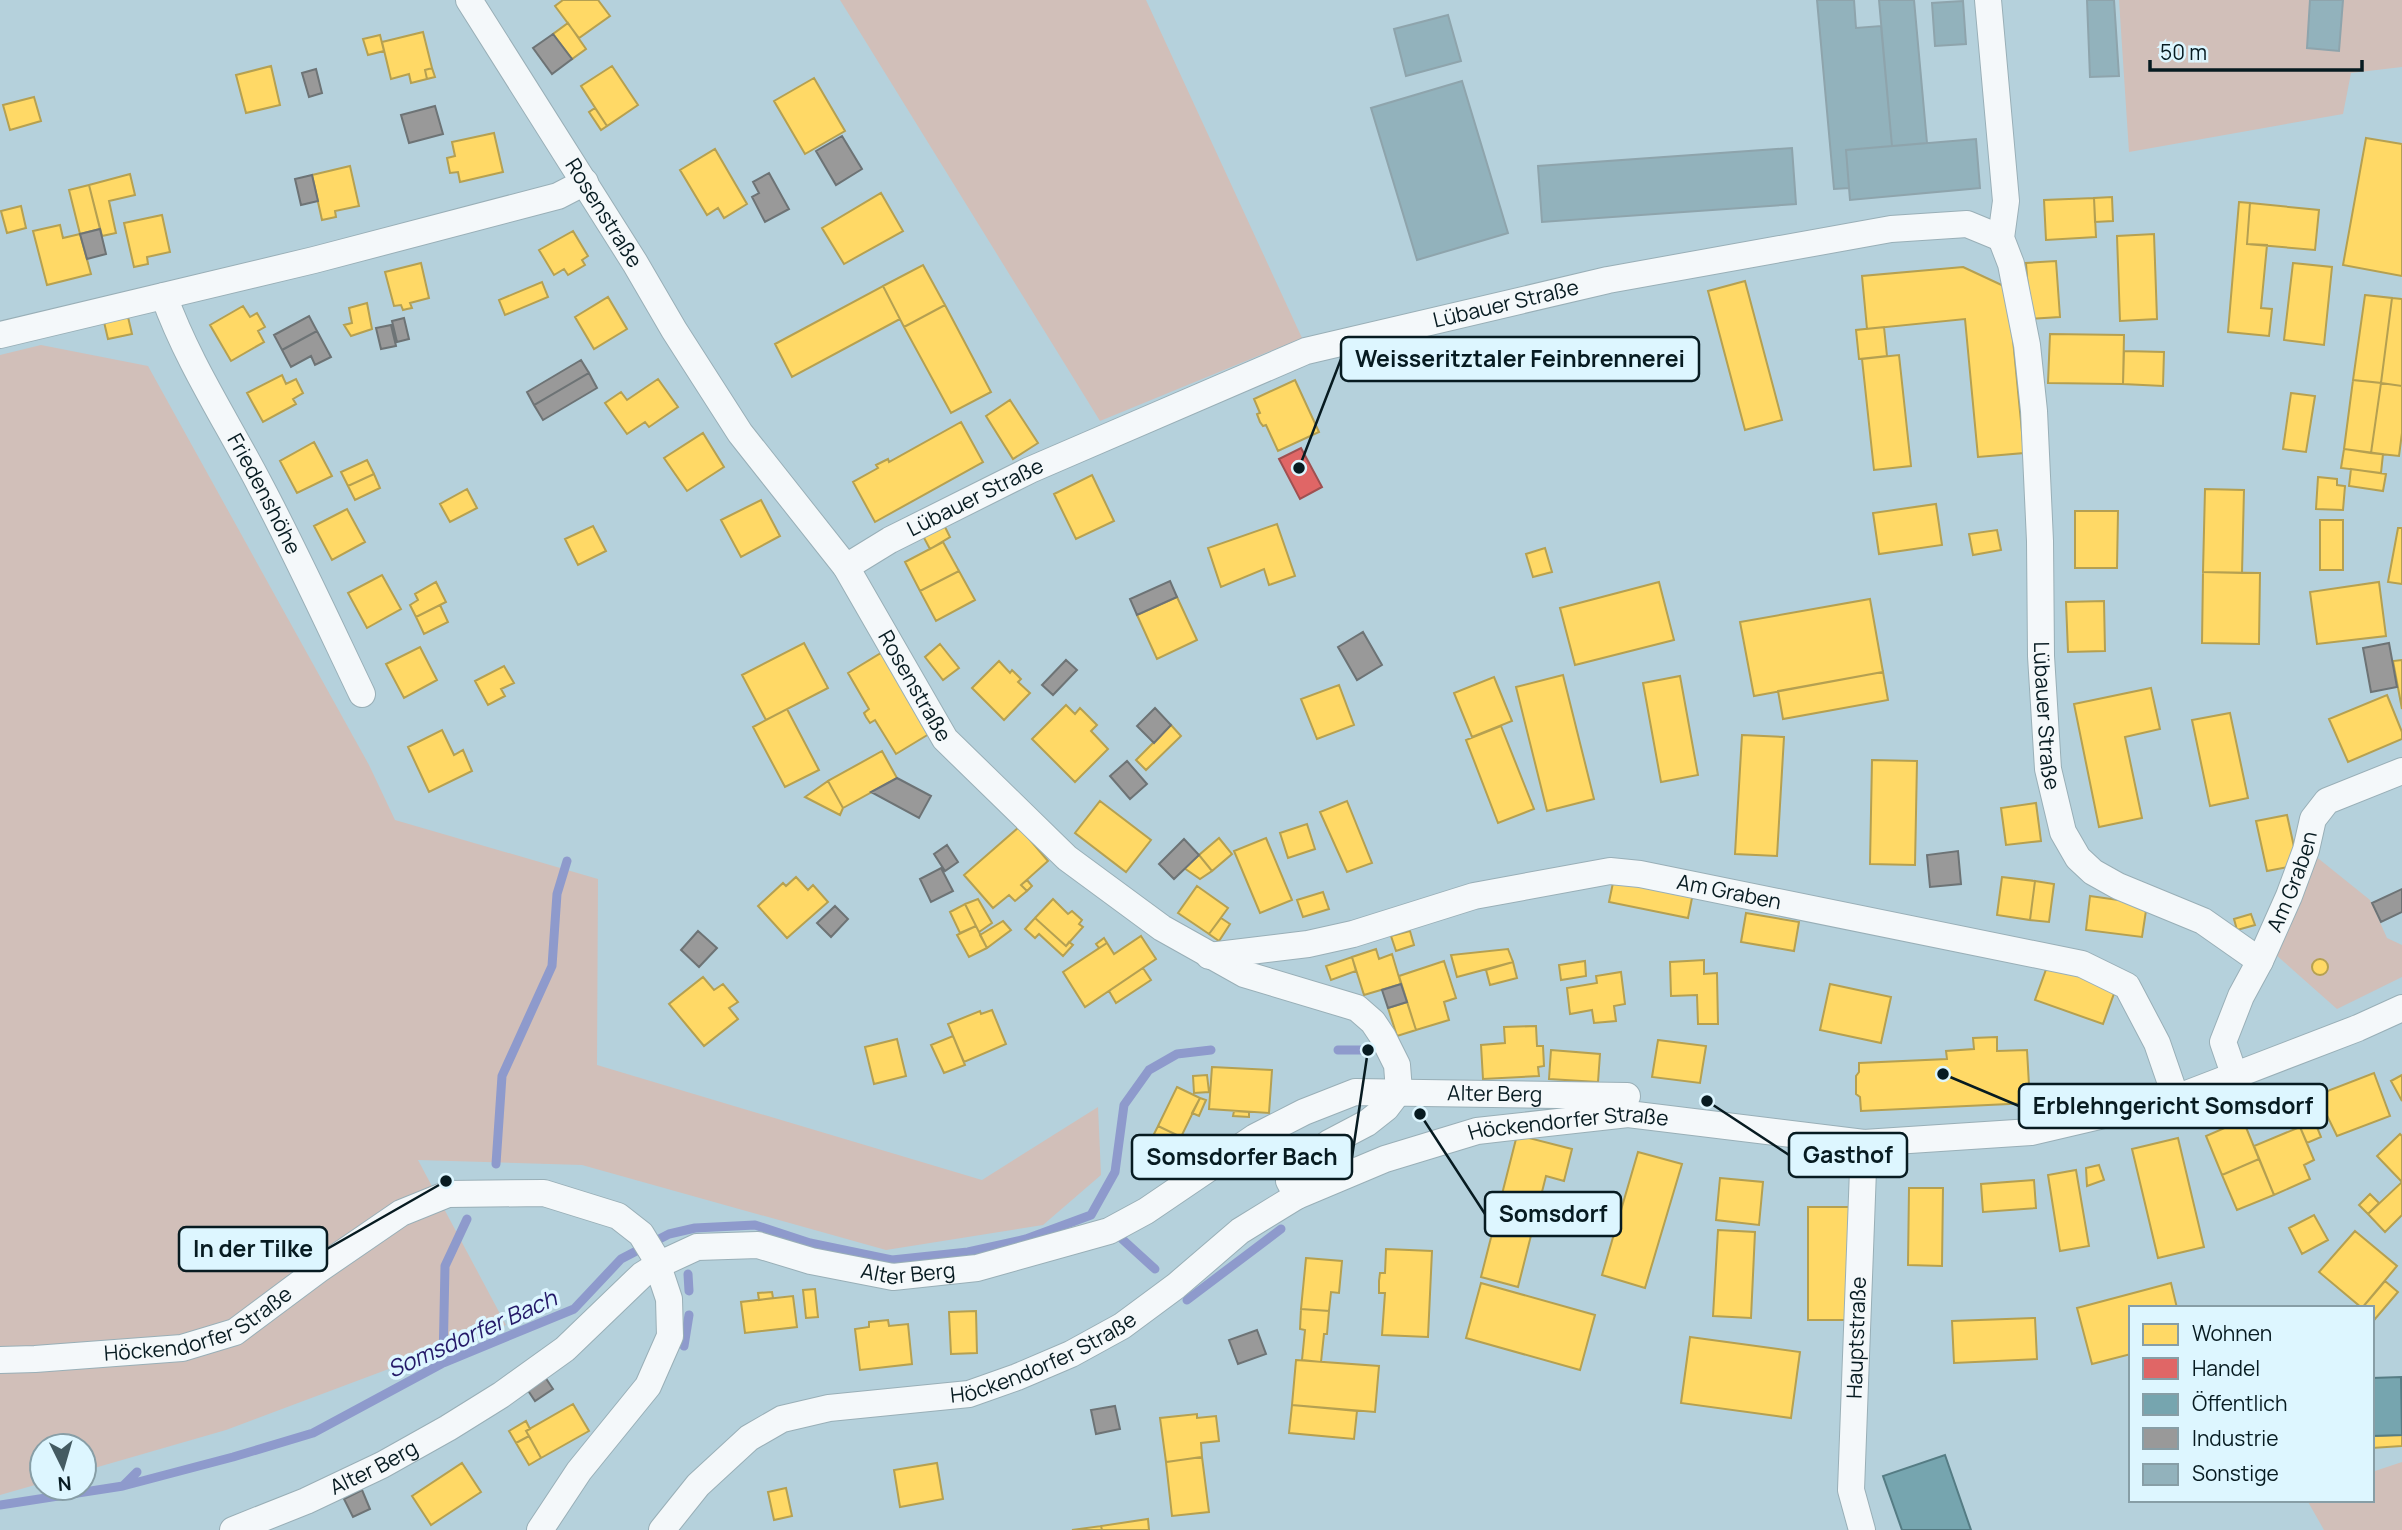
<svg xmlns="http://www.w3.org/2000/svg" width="2402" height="1530" font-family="Manrope,sans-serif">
<rect width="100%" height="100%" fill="#b5d1dc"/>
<path fill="#d1bfb9" d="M840 0H1146L1302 338 1100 421Z
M2119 0H2402V67L2351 73 2343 114 2129 152Z
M41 345 148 366 369 765 395 820 598 879 597 1065 982 1180 1098 1107 1101 1175 1043 1225 886 1250 582 1165 418 1160 506 1325 226 1430 84 1471V1446H42V1483L0 1495V355Z
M2314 855 2370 900 2387 938 2402 945V977L2337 1009 2275 954Z
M2402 1462V1530H2324L2307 1500H2372V1472Z"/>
<path fill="#ffd966" stroke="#b5a051" stroke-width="2" d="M563 0H598L610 16 579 38 555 6Z
M568 23 586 49 572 59 553 34Z
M423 32 432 68 425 70 427 79 411 83 409 74 391 79 382 42Z
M380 35 384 51 368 55 363 39Z
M271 66 280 105 246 113 236 75Z
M612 66 638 105 607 126 581 86Z
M432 68 435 77 427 79 425 70Z
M814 78 845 131 805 154 774 101Z
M34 97 41 121 10 130 3 105Z
M595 108 607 126 601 130 589 112Z
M494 133 503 172 460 182 458 172 450 173 447 158 455 156 452 142Z
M2366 138 2402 144V276L2343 265Z
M715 149 747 204 724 218 718 208 707 215 680 170Z
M350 166 359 206 335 211 336 217 322 220 312 175Z
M130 174 135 195 109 201 116 233 102 236 89 185Z
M89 185 100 229 80 234 69 190Z
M881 193 903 231 844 264 822 228Z
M2112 197 2113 221 2095 222 2094 198Z
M2094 198 2096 237 2046 240 2044 200Z
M2239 202 2250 203 2247 244 2267 245 2261 308 2272 309 2269 336 2228 332Z
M2250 203 2319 210 2315 250 2247 244Z
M21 206 26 228 7 233 1 211Z
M162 215 170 252 147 257 148 264 134 267 124 223Z
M60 225 63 238 80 234 91 274 47 285 33 231Z
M573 231 588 256 582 260 585 265 568 275 564 269 554 275 539 250Z
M2154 234 2157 319 2120 321 2117 236Z
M2056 261 2060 317 2030 319 2026 263Z
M421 263 429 298 410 303 412 308 407 309 403 310 401 305 394 306 385 272Z
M2293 263 2332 267 2324 345 2284 340Z
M923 265 945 305 904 327 883 286Z
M1963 267 2008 288 2024 453 1978 457 1965 319 1867 329 1862 276Z
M1745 281 1782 420 1745 430 1708 291Z
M542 282 548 297 505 315 499 300Z
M883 286 900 319 792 377 775 344Z
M2365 295 2392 298 2381 383 2353 380Z
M608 297 627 329 594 349 575 317Z
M2392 298 2402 299V386L2381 383Z
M367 303 372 329 351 336 344 325 352 323 349 308Z
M945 305 991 392 951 413 904 327Z
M243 306 250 317 257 313 265 327 258 331 264 342 231 361 210 325Z
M128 317 132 334 108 339 104 322Z
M1884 327 1887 356 1859 359 1856 330Z
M2050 334 2124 335 2123 384 2048 383Z
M2124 351 2164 352 2163 386 2123 384Z
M1899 355 1911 466 1874 470 1862 359Z
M282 375 286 384 296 379 303 393 293 399 296 404 263 422 247 393Z
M658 379 678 407 649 427 645 422 627 434 605 403 621 392 627 400Z
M1295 380 1319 432 1278 451 1266 425 1263 426 1260 422 1257 414 1260 413 1254 399Z
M2353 380 2381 383 2371 453 2344 449Z
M2381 383 2402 386V433L2399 456 2371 453Z
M2291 393 2315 396 2306 452 2283 449Z
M1010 400 1038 443 1013 459 986 416Z
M961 422 983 462 875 522 853 482 878 468 876 465 888 459 889 462Z
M703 433 724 467 687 491 664 458Z
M314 442 332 476 297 493 280 461Z
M2344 449 2383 454 2381 473 2341 468Z
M367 460 374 474 348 486 341 472Z
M2351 469 2386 474 2383 491 2349 486Z
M374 474 380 488 355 500 348 486Z
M1092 475 1114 521 1076 539 1054 494Z
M2318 477 2337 479V485L2345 486 2343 510 2316 509Z
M467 489 477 508 450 522 440 504Z
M2205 489 2244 490 2242 573 2203 572Z
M761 500 780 536 741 557 721 520Z
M1936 504 1942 545 1879 554 1873 513Z
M347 509 365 542 332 560 314 526Z
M2075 511H2118L2117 568H2075Z
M2320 520H2343V570H2320Z
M1277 524 1295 576 1269 585 1264 569 1221 587 1208 548Z
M944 525 950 537 930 549 923 536Z
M593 526 606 551 578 565 565 539Z
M2398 528H2402V584L2388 582Z
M1997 530 2001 550 1973 555 1969 534Z
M943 542 959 571 920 591 905 562Z
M1545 548 1552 572 1533 577 1526 554Z
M959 571 975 600 936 621 920 591Z
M2203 572 2260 573 2259 644 2202 643Z
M382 575 401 609 367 628 348 593Z
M436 582 446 602 416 617 410 605 418 600 415 594Z
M1659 582 1674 640 1575 665 1560 608Z
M2379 582 2386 636 2317 644 2310 592Z
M1177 597 1197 640 1157 659 1137 615Z
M1870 599 1883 672 1754 696 1740 622Z
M2104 601 2105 651 2068 652 2066 602Z
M440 605 448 622 424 634 416 617Z
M804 643 828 688 766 720 742 675Z
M940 644 959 668 943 680 925 657Z
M420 647 437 680 404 698 386 664Z
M881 653 929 734 896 754 875 720 870 723 866 717 864 713 869 709 848 673Z
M2402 660V709L2393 661Z
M999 661 1010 673 1012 670 1021 679 1018 682 1030 693 1004 720 972 688Z
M504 666 514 683 501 689 505 696 488 705 475 681Z
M1883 672 1888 700 1783 719 1778 691Z
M1563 675 1594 799 1547 811 1516 687Z
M1680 676 1698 775 1661 782 1643 683Z
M1494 677 1512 721 1472 737 1454 693Z
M1339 685 1354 725 1317 739 1301 699Z
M2151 688 2160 729 2125 737 2142 818 2099 827 2074 704Z
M2387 695 2402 732V739L2348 762 2329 719Z
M1066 705 1075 714 1080 708 1097 725 1091 731 1108 749 1075 782 1032 739Z
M787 709 819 770 785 787 753 727Z
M2230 713 2248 798 2210 806 2192 720Z
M1171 725 1181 736 1146 770 1136 760Z
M1501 726 1534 809 1498 823 1466 740Z
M442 730 454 755 463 750 472 771 429 792 408 747Z
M1742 735 1784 737 1777 856 1735 854Z
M882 751 897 778 843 808 828 781Z
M1872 760 1917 761 1915 865 1870 864Z
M828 781 843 808 840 815 805 797Z
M1100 801 1151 840 1126 872 1075 833Z
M1347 801 1372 863 1347 872 1320 812Z
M2036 803 2041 841 2006 845 2001 808Z
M2287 815 2298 865 2267 871 2256 821Z
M1307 824 1315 849 1288 858 1280 833Z
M1019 827 1048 861 1021 885 1027 891 1015 901 1009 895 993 908 964 875Z
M1219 838 1232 854 1212 871 1199 855Z
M1266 838 1292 900 1260 913 1234 851Z
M1199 855 1212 871 1200 879 1184 868Z
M796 877 808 890 813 885 828 902 787 938 758 906 783 883 786 886Z
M2002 877 2035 881 2030 920 1997 915Z
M1614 878 1693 893 1688 918 1609 902Z
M1027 880 1032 886 1027 891 1021 885Z
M2035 881 2054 884 2049 922 2030 920Z
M1197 886 1228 908 1209 934 1178 913Z
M1323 892 1329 909 1303 917 1297 900Z
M2090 896 2147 904 2142 937 2086 930Z
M978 899 992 923 979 932 965 904Z
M1053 899 1068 914 1072 911 1082 920 1079 924 1083 927 1066 946 1035 918Z
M965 904 976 926 960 933 950 912Z
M1746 913 1799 922 1794 951 1741 942Z
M2251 914 2255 925 2237 930 2234 919Z
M1035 918 1066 946 1069 942 1073 945 1063 956 1039 934 1035 938 1025 929Z
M1221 918 1230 924 1219 941 1209 934Z
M1003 921 1011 930 987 948 980 935Z
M976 926 987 948 969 957 957 935Z
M1410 931 1414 945 1396 951 1391 936Z
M1141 936 1156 959 1085 1007 1063 972 1107 943 1114 954Z
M1104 938 1107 943 1099 948 1096 944Z
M1376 949 1379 959 1392 954 1401 984 1364 995 1352 957Z
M1508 949 1513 962 1457 977 1451 955Z
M1352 957 1356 971 1331 980 1326 966Z
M2312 967a8 8 0 1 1 16 0a8 8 0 1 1-16 0Z
M1704 960V974L1717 973 1718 1024H1698L1697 995 1671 996 1670 962Z
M1444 961 1456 998 1444 1002 1449 1020 1416 1030 1399 976Z
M1585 961 1586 976 1561 980 1559 965Z
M1513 962 1517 978 1490 985 1486 970Z
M2048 964 2116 988 2103 1024 2035 1000Z
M1143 968 1151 980 1116 1003 1109 991Z
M1621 972 1625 1004 1614 1006 1616 1021 1594 1023 1592 1010 1570 1014 1567 988 1597 983 1596 976Z
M703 977 714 990 723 984 738 1002 729 1008 738 1019 704 1046 669 1004Z
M1830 984 1891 997 1881 1043 1820 1030Z
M1407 1002 1416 1030 1397 1036 1388 1008Z
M992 1010 1006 1044 964 1062 948 1024 980 1011 981 1014Z
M1536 1026 1537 1046H1543L1544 1066 1538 1067 1539 1076 1483 1079 1481 1045 1505 1043 1504 1027Z
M953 1036 965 1065 944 1073 931 1045Z
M1997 1037V1051L2027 1050 2030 1103 1861 1111 1860 1097 1856 1094V1076L1859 1072V1063L1947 1059 1946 1051 1974 1049 1973 1038Z
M897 1039 906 1076 874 1084 865 1047Z
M1658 1040 1706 1046 1700 1083 1652 1077Z
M1551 1050 1600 1054 1598 1082 1549 1079Z
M1212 1067 1272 1070 1269 1113 1209 1109Z
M2374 1073 2390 1116 2337 1136 2317 1095Z
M1207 1075 1209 1092 1194 1093 1193 1076Z
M2402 1075V1101L2391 1081Z
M1177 1087 1200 1098 1181 1137 1158 1126Z
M1200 1098 1206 1100 1199 1116 1192 1113Z
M2305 1098 2321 1137 2307 1143 2290 1104Z
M1234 1111 1249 1112V1117L1233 1116Z
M2243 1120 2259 1159 2222 1175 2206 1136Z
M1158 1126 1181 1137 1175 1149 1152 1138Z
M2300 1127 2314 1160 2304 1165 2310 1179 2274 1195 2254 1146Z
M2400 1134 2402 1136V1182L2377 1156Z
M1517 1135 1572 1149 1564 1181 1546 1176 1518 1287 1481 1277Z
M2178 1138 2204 1247 2158 1258 2132 1149Z
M1638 1152 1682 1164 1645 1288 1602 1275Z
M2259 1159 2274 1195 2237 1210 2222 1175Z
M2099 1165 2104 1180 2087 1186 2086 1168Z
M2076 1170 2089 1246 2060 1251 2048 1175Z
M1720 1178 1763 1182 1759 1225 1716 1220Z
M2034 1180 2036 1208 1983 1212 1981 1184Z
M2402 1182V1215L2385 1232 2368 1214Z
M1909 1188H1943L1942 1266 1908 1265Z
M2370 1194 2379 1203 2368 1214 2359 1205Z
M1808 1207H1854V1320H1808Z
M2314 1215 2328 1240 2302 1254 2289 1228Z
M1718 1230 1755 1232 1751 1318 1713 1316Z
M2355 1231 2397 1266 2362 1308 2319 1272Z
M1386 1249 1432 1251 1428 1337 1382 1335 1385 1293H1379V1281L1380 1273H1385Z
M1306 1258 1342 1261 1339 1293 1331 1292 1329 1311 1301 1309Z
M2385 1281 2398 1292 2375 1319 2372 1316V1308H2362Z
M1481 1283 1595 1315 1580 1370 1466 1338Z
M2171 1283 2177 1308H2131V1354L2092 1364 2077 1308Z
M815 1289 818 1317 806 1318 803 1290Z
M772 1292 773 1298 759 1300 758 1293Z
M793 1296 797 1327 745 1333 741 1302Z
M1301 1309 1329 1311 1327 1334H1324L1321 1362 1302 1360 1305 1330 1300 1329Z
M976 1311 977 1353 951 1354 949 1312Z
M2035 1318 2037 1359 1954 1363 1952 1321Z
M888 1320 889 1326 908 1324 912 1364 860 1370 855 1329 869 1327V1322Z
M1690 1337 1800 1352 1791 1418 1681 1403Z
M1296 1360 1379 1366 1375 1412 1292 1405Z
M573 1404 589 1431 541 1458 526 1431Z
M1292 1405 1357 1411 1354 1439 1289 1433Z
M1197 1414V1418L1216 1416 1219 1441 1201 1443 1202 1457 1166 1462 1160 1418Z
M526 1421 530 1429 526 1431 529 1436 516 1443 509 1431Z
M2402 1435V1446L2372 1448V1436Z
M529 1436 541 1458 529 1465 516 1443Z
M1202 1457 1209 1512 1172 1516 1166 1462Z
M462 1463 481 1492 431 1525 412 1496Z
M937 1463 943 1499 900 1507 894 1470Z
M786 1488 792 1516 774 1520 768 1492Z
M1148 1519 1149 1530H1102L1101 1526Z
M1101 1526 1102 1530H1072Z"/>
<path fill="#e06666" stroke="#9f5051" stroke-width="2" d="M1301 448 1322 487 1300 499 1279 459Z"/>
<path fill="#76a5af" stroke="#557c84" stroke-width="2" d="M2401 1377 2402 1435 2372 1436V1378Z
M1945 1455 1971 1530H1902L1883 1476Z"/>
<path fill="#999" stroke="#6d7375" stroke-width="2" d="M553 34 572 59 552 74 533 48Z
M316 69 322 93 309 97 302 73Z
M435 106 443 134 409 143 401 115Z
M842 136 862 169 836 185 816 151Z
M769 173 789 209 765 222 752 197 759 193 753 182Z
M312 175 318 201 301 205 295 179Z
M100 229 106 254 87 259 80 234Z
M309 316 317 331 282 350 274 335Z
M404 318 409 339 397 342 392 321Z
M391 325 396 346 381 349 376 328Z
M317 331 331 357 315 365 311 356 291 367 282 350Z
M581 360 589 373 534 405 527 392Z
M589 373 597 388 543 420 534 405Z
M1170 581 1177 597 1137 615 1130 599Z
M1363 632 1382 665 1357 680 1338 647Z
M2389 643 2397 687 2371 692 2363 648Z
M1066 660 1077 670 1053 695 1042 685Z
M1155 708 1171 725 1154 743 1137 726Z
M1127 761 1147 784 1130 799 1110 776Z
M897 778 931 796 919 818 871 792Z
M1184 839 1199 855 1174 879 1159 864Z
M947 845 958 862 945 871 934 854Z
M1958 851 1961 884 1930 887 1927 855Z
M941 868 953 891 931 902 920 879Z
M2402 889V912L2381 922 2372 903Z
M835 906 848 919 831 937 817 923Z
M698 931 717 948 699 967 681 950Z
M1401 984 1407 1002 1388 1008 1382 990Z
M1257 1330 1266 1354 1238 1364 1229 1340Z
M545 1377 553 1389 535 1401 527 1389Z
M1115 1406 1120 1429 1096 1434 1091 1410Z
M362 1490 370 1509 353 1517 344 1499Z"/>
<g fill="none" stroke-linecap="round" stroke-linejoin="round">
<path stroke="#8e9acc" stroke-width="9" d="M1338 1050H1368
M496 1164 502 1076 552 966 557 894 567 861
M1122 1239 1155 1269
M688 1274 689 1291
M1187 1300 1281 1229
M684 1346 689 1315
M443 1363 445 1266 467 1219
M123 1486 137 1472
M0 1505 123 1486 233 1457 313 1433 443 1363 574 1309 621 1259 669 1234 695 1228 755 1225 810 1243 892 1260 968 1252 1026 1239 1091 1215 1115 1172 1124 1105 1149 1070 1177 1054 1211 1050"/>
</g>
<path fill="#92b2bc" stroke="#8ea4ac" stroke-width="2" d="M1817 0H1854L1856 28 1881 26 1892 146 1846 150 1849 188 1834 189Z
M1879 0H1914L1927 143 1892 146Z
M2087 0H2114L2119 76 2090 77Z
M2310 0H2343L2339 51 2307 48Z
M1963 1 1966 44 1935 46 1932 3Z
M1448 15 1461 61 1406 76 1394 29Z
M1462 81 1508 233 1417 260 1371 108Z
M1976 139 1980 188 1850 200 1846 150Z
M1792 148 1796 204 1542 222 1538 166Z"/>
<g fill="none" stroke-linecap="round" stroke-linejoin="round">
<g stroke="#99afb7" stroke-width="28">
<g id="street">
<path id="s1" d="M469 0 635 263 674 330 740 433 846 567 945 739 1067 858 1162 928 1244 974 1357 1008 1373 1022 1383 1037 1397 1065 1399 1091 1386 1108 1367 1123 1329 1143 1296 1167 1289 1181 1297 1196"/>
<path id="s2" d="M1988 0 2006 201 2001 238 2011 264 2027 345 2034 411 2040 541 2041 656 2048 769 2063 832 2078 858 2093 872 2118 886 2203 921 2260 961 2241 996 2223 1042 2234 1074"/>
<path id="s3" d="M164 296C188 363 228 423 261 487 297 555 329 625 362 694"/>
<path d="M0 335 314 260 558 196 585 182"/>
<path id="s4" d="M846 567 890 540 1030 470 1306 351 1608 280 1891 229 1967 224 2001 238"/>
<path id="s5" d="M1209 956 1308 944 1353 934 1474 896 1610 871 1640 874 2082 964 2127 986 2157 1043 2176 1098"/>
<path id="s6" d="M2260 961 2289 896 2306 850 2313 819 2327 801 2402 771"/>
<path id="s7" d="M0 1360 35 1359 182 1348 235 1332 318 1270 401 1213 448 1194 544 1193 618 1216 641 1234 655 1257 669 1299 670 1336 648 1386 579 1471 540 1530"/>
<path id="s8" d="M233 1530 306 1501 382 1465 448 1428 501 1395 565 1349 642 1275 658 1265 697 1247 758 1245 811 1261 893 1277 977 1268 1109 1231 1146 1211 1255 1137 1304 1112 1355 1092 1627 1096"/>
<path id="s9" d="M662 1530 698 1485 749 1438 782 1419 829 1408 969 1394 1017 1377 1071 1354 1122 1326 1176 1286 1240 1231 1297 1196 1385 1159 1477 1131 1628 1114 1864 1143 2031 1132 2176 1098 2358 1028 2402 1008"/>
<path id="s10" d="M1862 1530 1851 1490 1864 1143"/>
</g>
</g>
<use href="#street" stroke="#f4f8fa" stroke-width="26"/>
</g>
<g text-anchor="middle" stroke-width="7" stroke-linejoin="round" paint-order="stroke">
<g font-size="21" fill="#071b21" stroke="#ddf6ff">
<text dy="7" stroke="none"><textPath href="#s1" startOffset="252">Rosenstraße</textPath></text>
<text dy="7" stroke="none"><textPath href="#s4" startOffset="714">Lübauer Straße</textPath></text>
<text dy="7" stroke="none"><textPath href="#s3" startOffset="222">Friedenshöhe</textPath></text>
<text dy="7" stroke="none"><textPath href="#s4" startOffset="147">Lübauer Straße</textPath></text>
<text dy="7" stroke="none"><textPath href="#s1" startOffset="819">Rosenstraße</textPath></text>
<text dy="7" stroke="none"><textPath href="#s2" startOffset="721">Lübauer Straße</textPath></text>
<text dy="7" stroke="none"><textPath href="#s6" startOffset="86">Am Graben</textPath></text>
<text dy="7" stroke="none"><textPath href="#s5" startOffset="532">Am Graben</textPath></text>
<text dy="7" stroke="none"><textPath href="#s8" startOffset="1393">Alter Berg</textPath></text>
<text dy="7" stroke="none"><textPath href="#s9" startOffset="1024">Höckendorfer Straße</textPath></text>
<text dy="7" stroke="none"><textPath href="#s8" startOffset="763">Alter Berg</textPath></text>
<text dy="7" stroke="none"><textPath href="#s7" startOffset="205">Höckendorfer Straße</textPath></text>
<text dy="7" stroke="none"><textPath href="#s10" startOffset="194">Hauptstraße</textPath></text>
<text dy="7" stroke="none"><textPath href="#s9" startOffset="436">Höckendorfer Straße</textPath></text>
<text dy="7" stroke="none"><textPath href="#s8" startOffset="154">Alter Berg</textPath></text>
</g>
<g font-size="23" font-style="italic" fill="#241968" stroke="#ddf6ff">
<text transform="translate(472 1334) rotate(-24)" y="8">Somsdorfer Bach</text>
</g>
</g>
<path fill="none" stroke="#071b21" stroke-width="2.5" d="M1299 468L1341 359M1943 1074L2019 1106M1707 1101L1789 1155M1368 1050L1352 1157M1420 1114L1485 1214M446 1181L327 1249"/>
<g fill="#071b21" stroke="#ddf6ff" stroke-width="2.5">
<circle cx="1299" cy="468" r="7"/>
<circle cx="1943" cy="1074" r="7"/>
<circle cx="1707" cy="1101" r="7"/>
<circle cx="1368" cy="1050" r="7"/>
<circle cx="1420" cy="1114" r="7"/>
<circle cx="446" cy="1181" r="7"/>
</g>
<g fill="#ddf6ff" stroke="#071b21" stroke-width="2.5">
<rect x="1341" y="337" width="358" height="44" rx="7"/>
<rect x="2019" y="1084" width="308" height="44" rx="7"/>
<rect x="1789" y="1133" width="118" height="44" rx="7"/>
<rect x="1132" y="1135" width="220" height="44" rx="7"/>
<rect x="1485" y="1192" width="136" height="44" rx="7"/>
<rect x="179" y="1227" width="148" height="44" rx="7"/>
</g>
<g font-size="23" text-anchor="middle" font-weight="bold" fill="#071b21">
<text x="1520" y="367">Weisseritztaler Feinbrennerei</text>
<text x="2173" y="1114">Erblehngericht Somsdorf</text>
<text x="1848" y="1163">Gasthof</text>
<text x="1242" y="1165">Somsdorfer Bach</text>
<text x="1553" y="1222">Somsdorf</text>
<text x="253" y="1257">In der Tilke</text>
</g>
<rect x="2129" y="1306" width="245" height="196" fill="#ddf6ff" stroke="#879ea6" stroke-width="2"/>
<rect x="2143" y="1324" width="35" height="21" fill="#ffd966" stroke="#879ea6" stroke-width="2"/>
<text x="2192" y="1341" font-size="21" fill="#071b21">Wohnen</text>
<rect x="2143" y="1358" width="35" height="21" fill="#e06666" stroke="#879ea6" stroke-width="2"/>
<text x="2192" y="1376" font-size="21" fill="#071b21">Handel</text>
<rect x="2143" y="1394" width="35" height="21" fill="#76a5af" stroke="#879ea6" stroke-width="2"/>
<text x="2192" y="1411" font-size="21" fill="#071b21">Öffentlich</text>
<rect x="2143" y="1428" width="35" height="21" fill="#999999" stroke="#879ea6" stroke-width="2"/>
<text x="2192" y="1446" font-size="21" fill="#071b21">Industrie</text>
<rect x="2143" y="1464" width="35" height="21" fill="#92b2bc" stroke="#879ea6" stroke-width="2"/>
<text x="2192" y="1481" font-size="21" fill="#071b21">Sonstige</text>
<g transform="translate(63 1467) rotate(175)"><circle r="33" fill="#ddf6ff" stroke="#879ea6" stroke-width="2"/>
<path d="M0-5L12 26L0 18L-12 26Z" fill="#445b62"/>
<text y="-10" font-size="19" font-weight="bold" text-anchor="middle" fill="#071b21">N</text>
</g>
<path d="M2150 60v10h212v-10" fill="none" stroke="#071b21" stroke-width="3.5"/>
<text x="2160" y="60" font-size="21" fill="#071b21" stroke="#ddf6ff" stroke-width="5" paint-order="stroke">50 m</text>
</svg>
